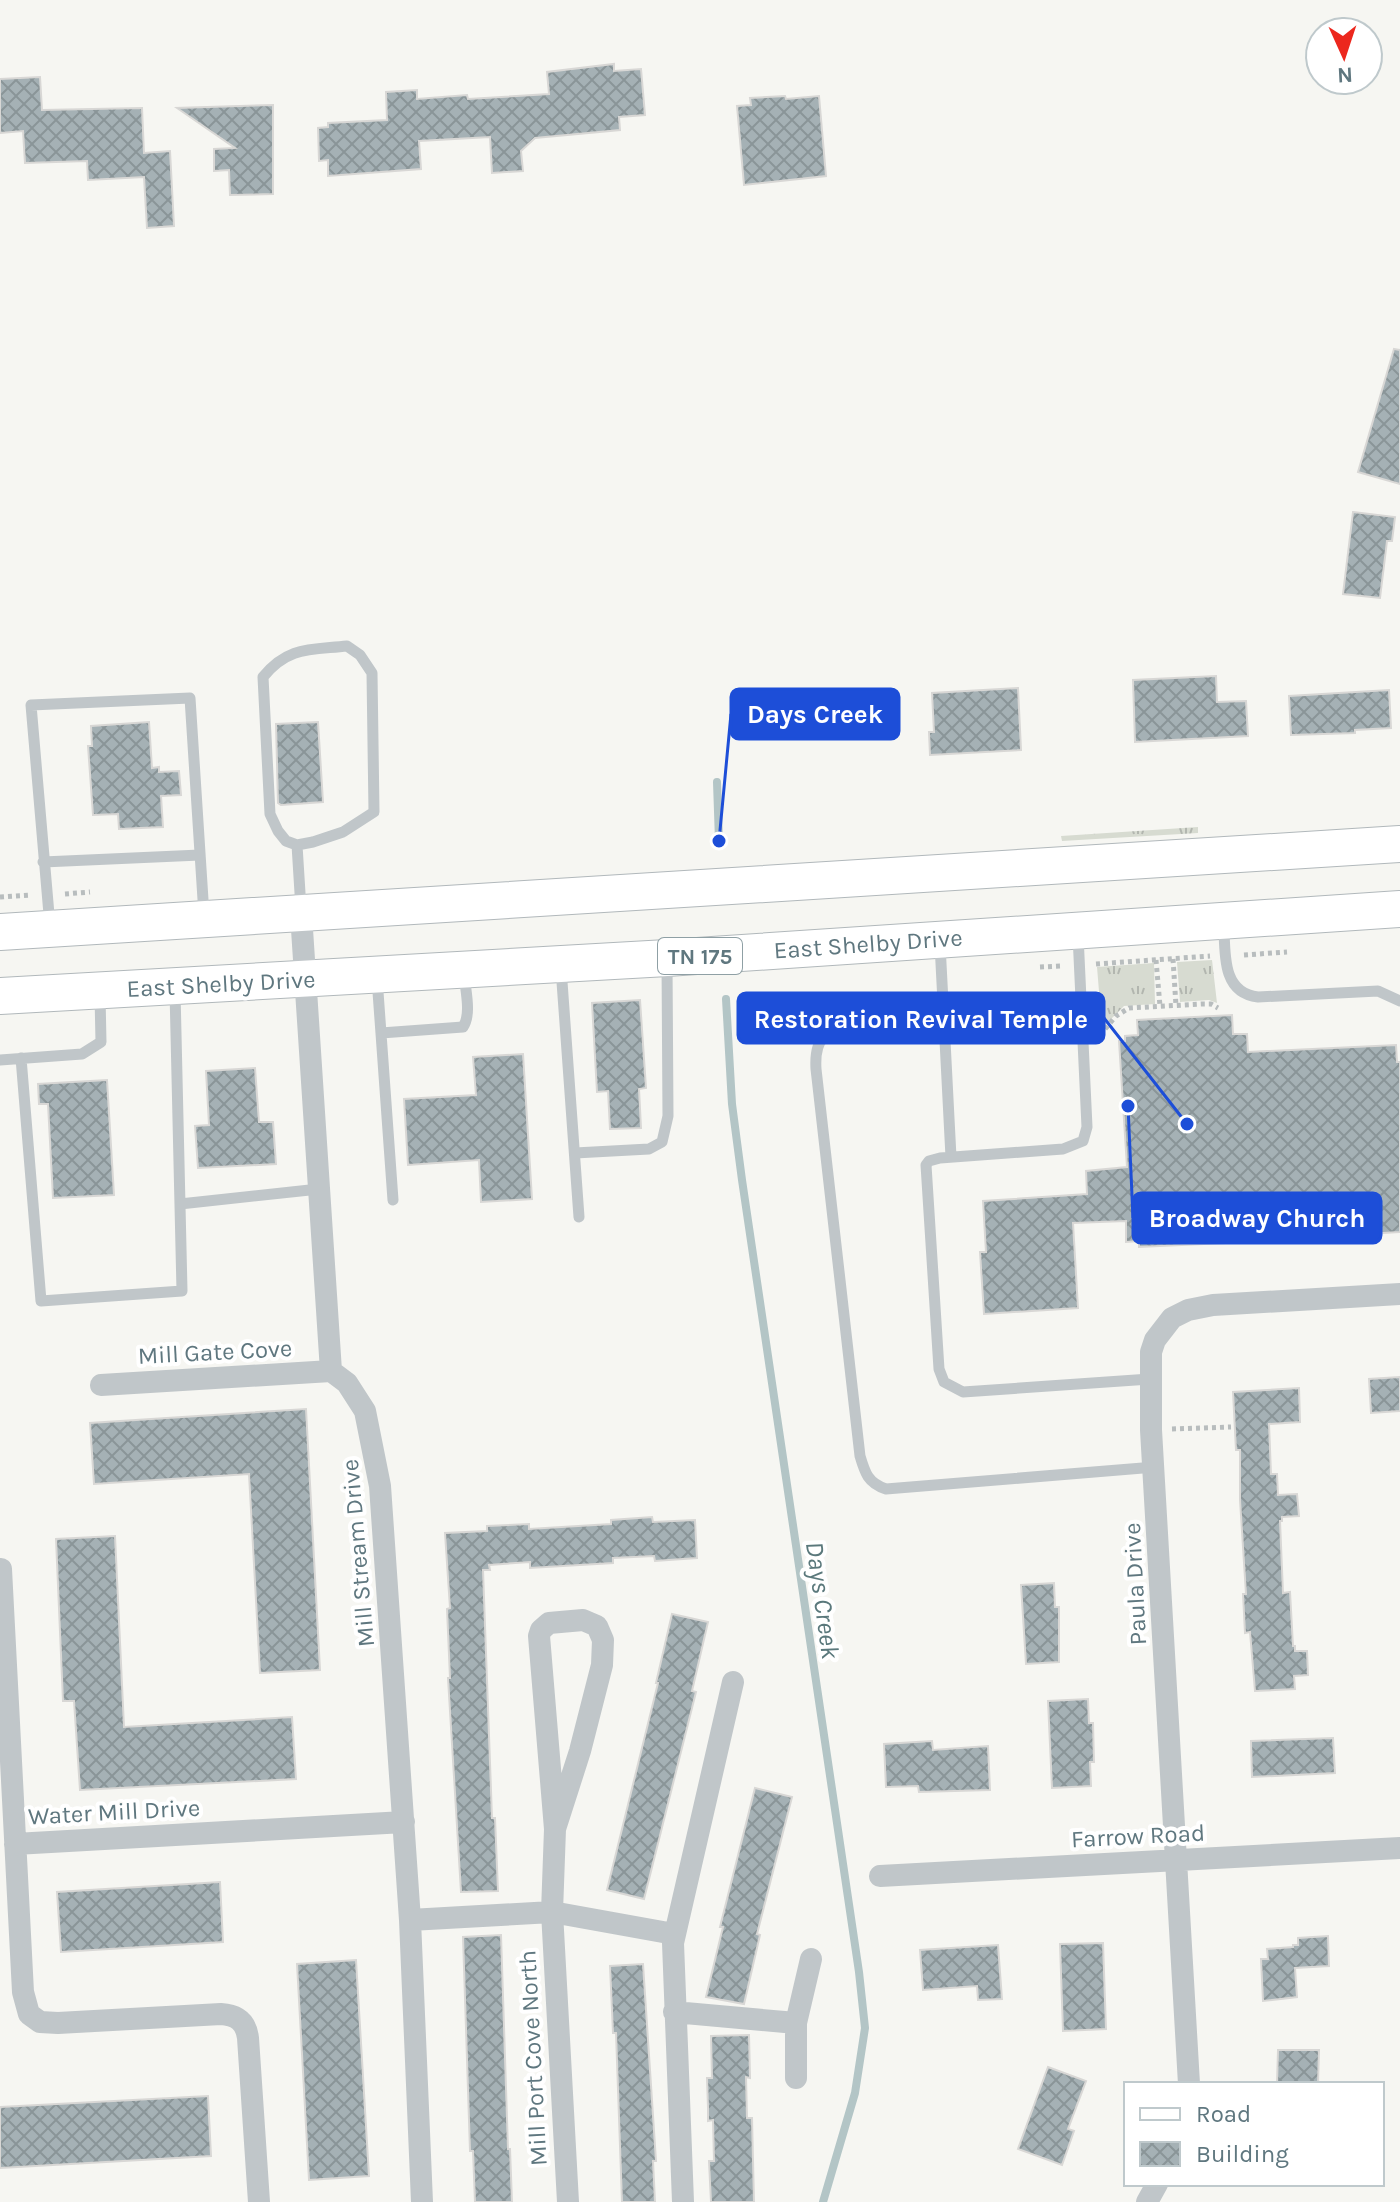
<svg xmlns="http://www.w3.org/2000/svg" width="1400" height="2202" font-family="Karla,sans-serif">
<defs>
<pattern id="grass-tufts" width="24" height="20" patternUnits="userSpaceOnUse" patternTransform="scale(2)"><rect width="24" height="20" fill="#d7dbd1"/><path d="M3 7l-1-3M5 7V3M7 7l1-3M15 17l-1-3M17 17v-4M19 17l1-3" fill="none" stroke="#b2b6af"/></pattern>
<pattern id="building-cross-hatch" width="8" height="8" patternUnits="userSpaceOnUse" patternTransform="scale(2)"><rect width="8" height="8" fill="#a5b1b5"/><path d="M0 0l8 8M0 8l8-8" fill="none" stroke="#8a9598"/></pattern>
</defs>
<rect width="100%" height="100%" fill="#f6f6f2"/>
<path fill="url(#grass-tufts)" d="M1198 827V833L1062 841 1061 836Z
M1212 960 1217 1003 1209 1000 1180 1002 1177 962Z
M1154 963 1155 1004 1124 1006 1102 1028 1097 967Z"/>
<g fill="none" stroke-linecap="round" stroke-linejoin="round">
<path stroke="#b3c5c6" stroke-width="8" d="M717 782 719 841
M726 999 732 1104 742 1180 859 1972 865 2028 855 2093 823 2202"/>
</g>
<path fill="url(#building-cross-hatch)" stroke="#d8d7d5" stroke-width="2" d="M614 64V71L641 69 645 115 619 117 620 130 535 138 521 151 523 171 492 173 490 137 419 141 421 169 328 176V160L319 161 318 128 328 127V123L387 120 386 92 417 90V99L467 95 468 99 549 94 547 72Z
M40 77 42 110 142 108 144 153 170 151 174 226 147 228 144 177 88 180 87 161 25 163 23 131 0 133V79Z
M785 96 786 99 819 96 826 176 744 185 737 106 751 105 750 98Z
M273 105V194L230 195 229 170 214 171V149L235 148 177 108Z
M1394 349 1400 350V484L1358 472Z
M1353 512 1395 517 1392 541H1387L1380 598 1343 594Z
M1216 676 1217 702 1246 701 1248 736 1135 742 1133 680Z
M1018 688 1021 750 930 755 929 732H934L932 693Z
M1389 690 1391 728 1355 730V733L1291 735 1289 696Z
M149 722 152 768 159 767V772L179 771 181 795 161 796 163 827 119 829 118 814 93 815 88 746H92L91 726Z
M318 722 323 802 281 805 278 803 276 724Z
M640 1000 646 1088 639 1089 641 1128 610 1129 608 1091 597 1092 592 1003Z
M1232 1015 1233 1034H1247L1248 1052 1396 1045 1397 1062H1400V1232L1282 1239 1280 1207 1237 1209 1238 1235 1225 1236V1243L1139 1247V1241L1126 1242V1221L1073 1223 1078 1308 984 1314 980 1252H986L983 1201 1087 1194 1086 1171 1127 1167 1119 1041H1125V1036L1138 1035 1137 1020Z
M523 1054 532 1199 481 1202 479 1160 408 1165 404 1099 476 1095 473 1057Z
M255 1068 259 1122H273L276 1164 198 1168 195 1126 209 1125 206 1071Z
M107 1080 114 1195 53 1198 48 1104H39L38 1084Z
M1400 1377V1411L1371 1413 1369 1379Z
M1299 1388 1300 1422 1269 1424 1271 1474H1277L1278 1495 1297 1494 1299 1516 1282 1517V1521H1280L1283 1593 1290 1592 1293 1646H1295V1651H1307L1308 1675 1294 1676 1295 1689 1255 1691 1250 1632 1245 1633 1243 1594H1246L1240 1500V1450H1236L1233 1392Z
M306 1409 320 1670 260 1673 249 1474 94 1484 90 1423Z
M652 1517 653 1522 695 1520 697 1558 655 1561 654 1556 613 1558V1563L530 1568V1562L489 1565 490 1570H483L492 1818H495L498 1891 461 1892 448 1678H450L447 1609 450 1608 445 1533 487 1531V1526L529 1524V1529L611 1524V1520Z
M115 1536 124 1727 292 1717 296 1779 80 1790 74 1701H63L56 1539Z
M1054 1583 1055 1607H1059V1662L1026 1664 1021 1585Z
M672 1614 708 1622 692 1691 696 1692 644 1899 607 1890 658 1683H656Z
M1088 1699 1089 1723H1093L1094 1762H1090L1091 1786 1052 1788 1048 1701Z
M1333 1738 1335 1773 1252 1777 1251 1741Z
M932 1741 933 1750 988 1746 990 1790 919 1792 918 1786 886 1787 884 1744Z
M755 1788 792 1797 757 1934 760 1935 744 2004 706 1997 723 1927H720Z
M220 1882 223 1942 61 1952 57 1892Z
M501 1935 508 2149H510L512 2202H475L473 2151H470L463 1937Z
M1328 1936 1329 1966 1295 1968 1297 1997 1263 2001 1261 1959H1268L1267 1949 1293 1947V1945H1298V1938Z
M1103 1943 1106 2029 1063 2031 1060 1944Z
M998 1945 1002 1999 978 2000 977 1986 923 1990 920 1950Z
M356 1960 369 2176 309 2180 297 1964Z
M643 1964 656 2161H653L655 2202H622L616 2033H613L610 1966Z
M749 2035 750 2078 746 2077 747 2118H752L754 2202H711L709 2161H714L713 2120 708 2121V2108L707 2078H712L711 2036Z
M1278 2050H1319L1318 2084H1277Z
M1048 2067 1086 2081 1068 2129 1074 2131 1062 2165 1018 2149Z
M208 2096 211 2156 0 2168V2107Z"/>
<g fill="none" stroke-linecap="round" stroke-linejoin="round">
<g stroke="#b1b8bb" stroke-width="38">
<path id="primary" d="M0 932 1400 844
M0 996 667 958 1400 909"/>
</g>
<path stroke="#b8bdbe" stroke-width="5" stroke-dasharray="4 4" stroke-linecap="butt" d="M65 894 90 892
M0 897 31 895
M1244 955 1287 952
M1173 959 1176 1006
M1156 960 1160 1006
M1096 964 1210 956
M1040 967 1062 966
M1100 1035 1116 1016 1129 1008 1202 1004H1211L1218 1008
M1172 1429 1231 1427"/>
<path stroke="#c0c6c9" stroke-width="11" d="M347 646 360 655 372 673 374 812 343 832 313 842 297 845 286 841 278 831 270 814 263 677C288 646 311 650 347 646Z
M297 845 301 909
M43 862 200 855
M50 926 31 705 190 698 204 915
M1224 926C1225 954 1222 993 1258 997L1378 991 1400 1001
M1078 935 1087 1127 1083 1141 1063 1149 940 1158 929 1161 926 1165 939 1369 944 1382 963 1392 1150 1379
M940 944 951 1157
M561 968 579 1217
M377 978 393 1200
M1082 1014 857 1028C826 1032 814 1035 816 1069L860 1456C865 1473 868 1483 886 1489L1155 1467
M381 1033 463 1027C472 1014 465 989 464 973
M21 1058 41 1301 182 1291 175 991
M0 1060 82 1054 101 1042 100 995
M575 1153 649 1149 662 1142 668 1116 667 962
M180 1204 319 1189"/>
<path stroke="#c0c6c9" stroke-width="22" d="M301 914 331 1371 347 1383 365 1411 380 1486 410 1920 422 2202
M101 1385 331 1371
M1 1569 23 1992 29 2014 40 2022 58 2023 221 2014C237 2015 246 2022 248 2038L259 2202
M555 1829 539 1636 541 1630 549 1623 583 1620 597 1626 603 1640 602 1665 580 1751 555 1829 552 1912 568 2202
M15 1844 404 1822
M880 1876 1400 1848
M410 1920 552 1912 674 1934
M674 2012 796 2023
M796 2078V2023L811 1959
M1189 2084 1151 1430V1352L1155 1340 1172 1318 1188 1310 1213 1305 1400 1294
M683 2202 673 1943 733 1682
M1147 2202 1157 2184"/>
<use href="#primary" stroke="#fff" stroke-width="36"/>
</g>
<g text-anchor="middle" stroke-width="8" stroke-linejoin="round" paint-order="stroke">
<rect fill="#fff" stroke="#8fa0a5" stroke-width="2" x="658" y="938" width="84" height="36" rx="6"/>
<g font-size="22" font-weight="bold" fill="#5f777f">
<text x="700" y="964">TN 175</text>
</g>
<g font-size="24" fill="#5f777f" stroke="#fff">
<text transform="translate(868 944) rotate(-4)" y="8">East Shelby Drive</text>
<text transform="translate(221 984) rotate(-3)" y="8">East Shelby Drive</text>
<text transform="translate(215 1352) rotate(-3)" y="8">Mill Gate Cove</text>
<text transform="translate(358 1553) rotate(-95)" y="8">Mill Stream Drive</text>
<text transform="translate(1135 1584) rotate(-93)" y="8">Paula Drive</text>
<text transform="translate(114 1812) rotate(-3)" y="8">Water Mill Drive</text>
<text transform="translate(1138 1836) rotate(-3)" y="8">Farrow Road</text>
<text transform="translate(533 2058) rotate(-93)" y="8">Mill Port Cove North</text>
</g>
<g font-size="26" font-style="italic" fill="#5a787b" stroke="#fff">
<text transform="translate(823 1600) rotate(82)" y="9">Days Creek</text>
</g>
</g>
<path fill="none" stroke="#1d4ed8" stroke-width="3" d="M719 841L731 714M1187 1124L1104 1018M1128 1106L1133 1218"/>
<g fill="#1d4ed8" stroke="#fff" stroke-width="3">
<circle cx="719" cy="841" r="8"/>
<circle cx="1187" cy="1124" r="8"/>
<circle cx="1128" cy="1106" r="8"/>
</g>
<g fill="#1d4ed8" stroke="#1d4ed8" stroke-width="3">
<rect x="731" y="689" width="168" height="50" rx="8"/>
<rect x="738" y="993" width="366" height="50" rx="8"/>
<rect x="1133" y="1193" width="248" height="50" rx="8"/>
</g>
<g font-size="26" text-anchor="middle" font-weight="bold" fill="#fff">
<text x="815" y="723">Days Creek</text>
<text x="921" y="1028">Restoration Revival Temple</text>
<text x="1257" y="1227">Broadway Church</text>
</g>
<rect x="1124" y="2082" width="260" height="104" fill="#ffffff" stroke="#bfc9cc" stroke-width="2"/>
<rect x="1140" y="2108" width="40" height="12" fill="#ffffff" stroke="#bfc9cc" stroke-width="2"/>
<text x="1196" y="2122" font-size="24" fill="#5f777f">Road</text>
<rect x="1140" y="2142" width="40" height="24" fill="url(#building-cross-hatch)" stroke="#bfc9cc" stroke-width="2"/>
<text x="1196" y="2162" font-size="24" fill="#5f777f">Building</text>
<g transform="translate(1344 56) rotate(177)"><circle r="38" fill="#ffffff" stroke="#bfc9cc" stroke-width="2"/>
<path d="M0-6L14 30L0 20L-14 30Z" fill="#ec271d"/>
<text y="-12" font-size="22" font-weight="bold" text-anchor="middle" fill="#5f777f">N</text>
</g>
</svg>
